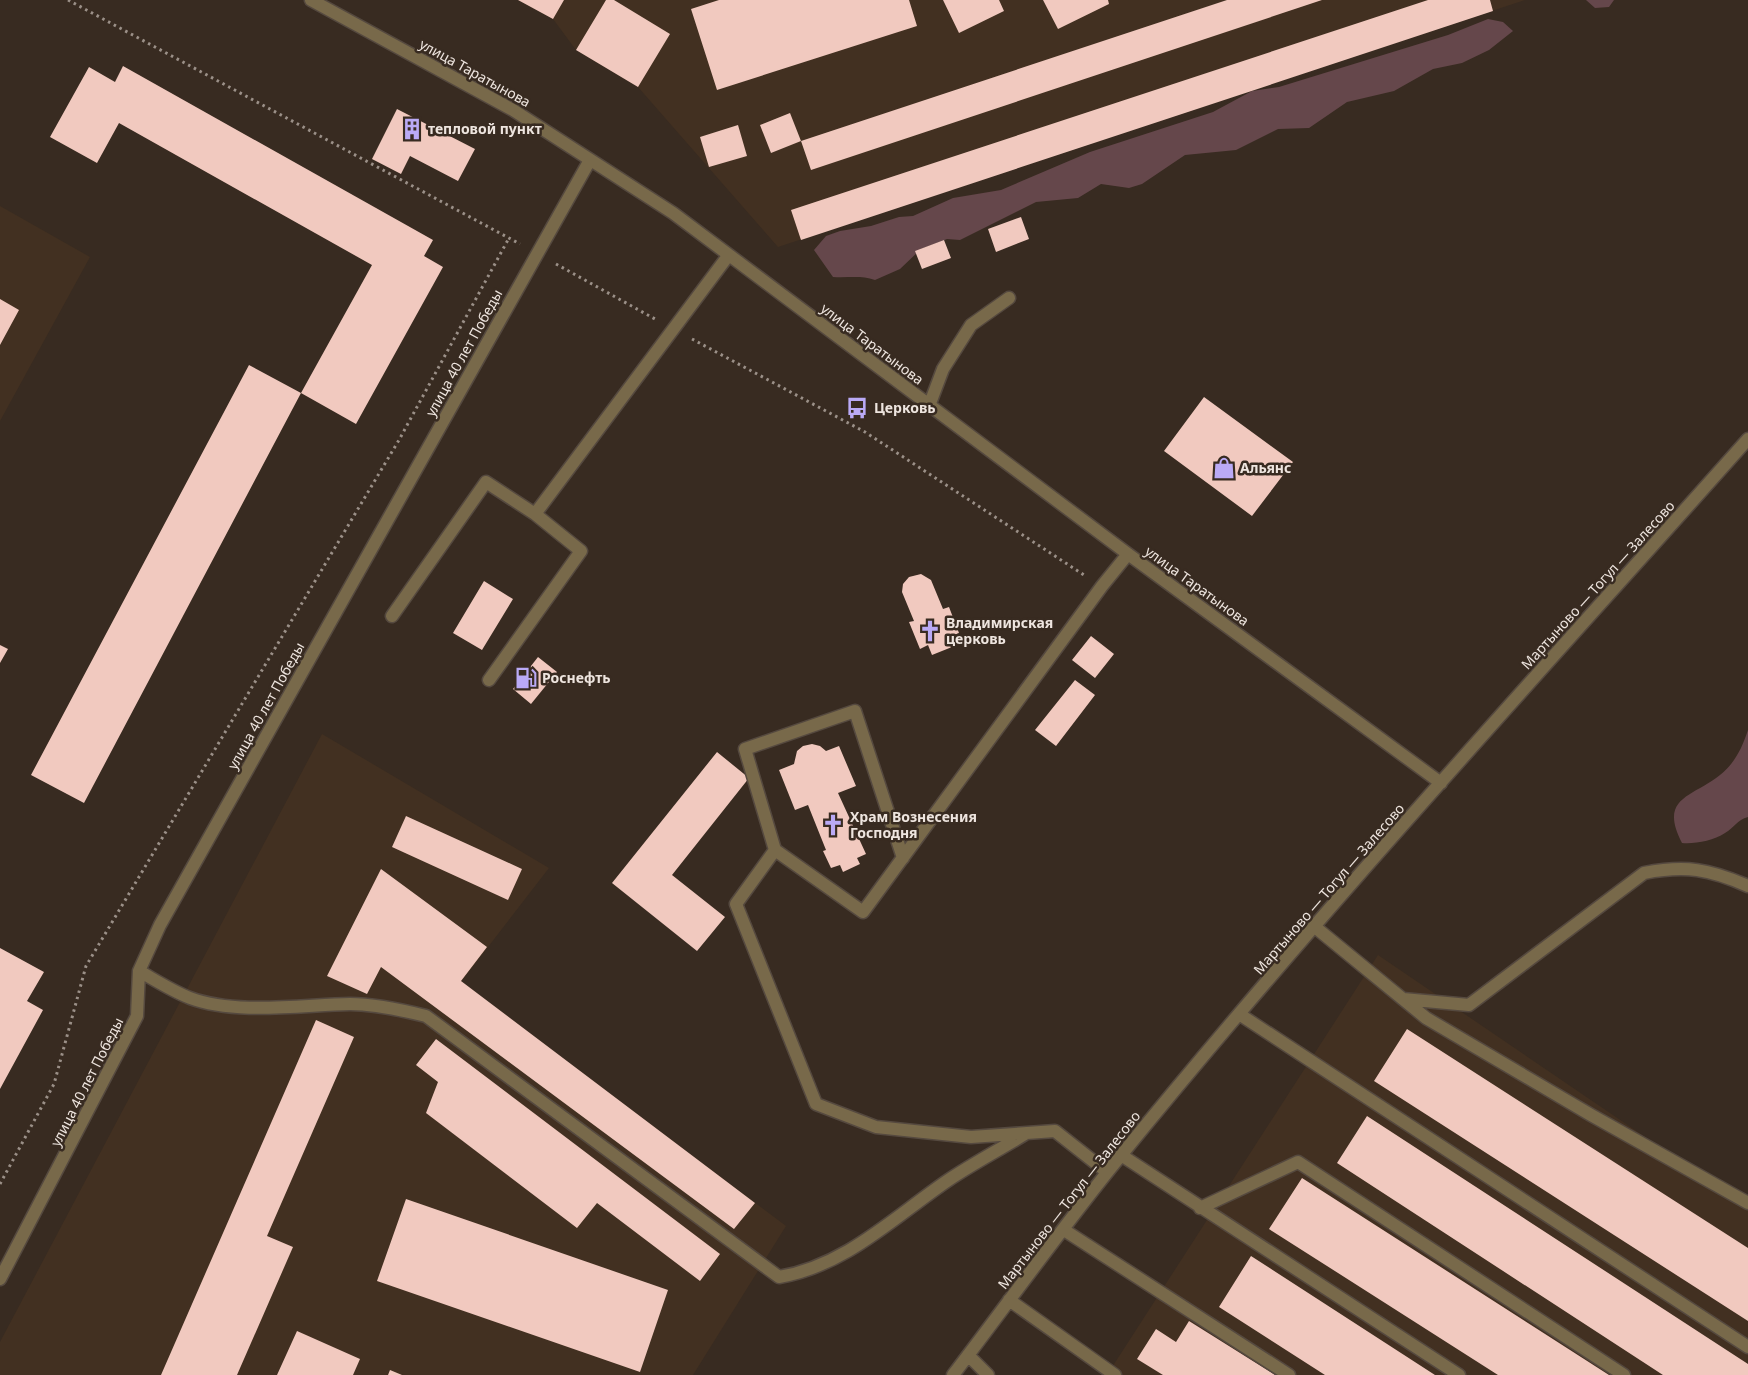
<svg xmlns="http://www.w3.org/2000/svg" width="1748" height="1375" font-family="'Noto Sans',sans-serif">
<rect width="100%" height="100%" fill="#382b21"/>
<path fill="#423021" d="M518 0H1525L778 247 638 87 576 50 553 19Z
M0 206 90 257 0 421Z
M322 734 549 868 461 982 786 1226 693 1375H0V1342Z
M1378 955 1748 1207V1375H1107Z"/>
<path fill="#65474b" d="M1586 0H1614L1609 7 1595 8Z
M1488 19 1503 22 1513 31 1489 50 1462 63 1433 69 1394 91 1347 102 1309 128 1278 129 1236 150 1185 155 1142 184 1129 188 1101 184 1078 198 1036 202 960 240 947 239 921 249 900 269 875 280C861 275 849 278 833 277L814 250 826 236 840 231 871 226 899 217 913 216 953 198 1001 190 1090 152 1213 112 1252 91 1279 87 1448 35Z
M1748 730V817C1737 820 1734 828 1725 833 1713 841 1695 844 1682 843 1658 797 1693 797 1720 775 1735 763 1742 748 1748 730Z"/>
<path fill="#f1c9bf" d="M518 0H564L553 19Z
M606 0H614L670 34 638 87 576 50Z
M719 0H909L917 26 717 90 691 9Z
M943 0H999L1004 11 959 33Z
M1043 0H1108L1109 4 1058 29Z
M1227 0H1322L811 170 801 141Z
M1428 0H1490L1493 11 801 240 791 210Z
M123 66 433 240 424 256 443 267 356 424 301 393 372 265 119 123 97 163 50 137 89 67 115 82Z
M397 109 475 149 458 181 410 156 401 174 372 159Z
M790 113 801 141 771 153 760 125Z
M738 125 747 156 709 167 700 137Z
M1021 217 1029 239 996 252 988 229Z
M944 240 951 258 922 269 915 251Z
M0 299 19 310 0 345Z
M249 365 301 393 84 803 31 775Z
M1204 397 1293 462 1252 516 1164 451Z
M921 574 931 580 943 609 949 607 959 633 949 637 952 647 932 655 928 645 920 649 909 622 914 621 902 592 903 584 909 577Z
M484 581 513 599 482 650 453 633Z
M1091 636 1114 654 1095 678 1072 660Z
M0 645 8 649 0 663Z
M538 657 557 672 531 704 513 689Z
M1075 680 1095 695 1056 746 1035 730Z
M812 744 820 746 826 751 839 746 856 786 838 793 866 854 857 858 860 864 843 872 840 865 831 868 823 851 826 850 808 805 795 810 779 770 794 764 797 751 803 746Z
M717 752 749 778 672 875 725 917 697 951 612 883Z
M406 816 522 869 508 900 392 847Z
M381 869 487 947 461 981 755 1203 734 1229 381 967 367 994 327 976Z
M0 948 44 972 27 1001 43 1010 0 1089Z
M316 1020 354 1037 267 1236 293 1247 237 1375H161Z
M1407 1029 1748 1248V1321L1374 1081Z
M436 1039 720 1254 700 1281 597 1203 577 1228 426 1113 438 1082 416 1065Z
M1367 1116 1748 1364V1375H1663L1337 1163Z
M1302 1178 1609 1375H1498L1269 1229Z
M406 1199 668 1290 640 1372 377 1281Z
M1251 1256 1435 1375H1325L1219 1307Z
M1189 1321 1275 1375H1163L1137 1359 1156 1329 1176 1342Z
M297 1331 360 1359 353 1375H277Z
M390 1370 402 1375H388Z"/>
<g fill="none" stroke-linecap="round" stroke-linejoin="round">
<g stroke="#55493f" stroke-width="15">
<path id="minor" d="M311 0 513 110 673 213 1128 554 1441 783
M929 406 943 369 971 325 1009 298
M392 616 486 482 535 514
M489 680 581 551 535 514 728 256
M775 850 745 749 855 711 903 858
M1315 927 1426 1018 1591 1115 1748 1203
M139 971C155 980 172 991 190 998 236 1015 301 1005 350 1004 376 1004 402 1010 426 1016L779 1277C845 1266 893 1218 947 1181 972 1164 999 1150 1025 1134
M1403 999 1469 1005 1644 873C1686 865 1709 869 1748 886
M1239 1014 1748 1347
M1121 1155 1459 1375
M1107 1172 1055 1131 971 1137 876 1127 816 1104 736 904 775 850 863 912 1102 586 1128 554
M1200 1208 1298 1162 1624 1375
M1064 1230 1289 1375
M0 1279 137 1016 139 971 160 925 590 160
M1009 1300 1115 1375
M968 1355 988 1375
M953 1375C1008 1303 1061 1229 1118 1159 1319 912 1536 677 1748 439"/>
</g>
<path stroke="#9b9088" stroke-width="3" stroke-dasharray="2.5 4" stroke-linecap="butt" d="M68 0 520 244
M556 264 655 319
M692 339 865 432 1084 575
M0 1184 54 1084 86 966 399 440 509 238"/>
<use href="#minor" stroke="#78694a" stroke-width="12"/>
</g>
<defs>
<g id="building-bare" transform="scale(1.725)"><path d="M-4-6H4V6H1V3H-1V6H-4ZM-2.5-4.3h1.7v1.8h-1.7ZM.8-4.3h1.7v1.8H.8ZM-2.5-1h1.7V.8h-1.7ZM.8-1h1.7V.8H.8Z" fill="#baaaf6" stroke="#382b21" stroke-width="2.5" paint-order="stroke"/></g>
<g id="bus-bare" transform="scale(1.725)"><path d="M-5-6H5V4H4V6H2V4H-2V6H-4V4H-5ZM-3.5-4V0h7V-4ZM-3.5 1.2v1.5H-2V1.2ZM2 1.2v1.5H3.5V1.2Z" fill="#baaaf6" stroke="#382b21" stroke-width="2.5" paint-order="stroke"/></g>
<g id="shop-bare" transform="scale(1.725)"><path d="M-5-2.5h2.3a2.7 3.5 0 0 1 5.4 0H5L5.5 6h-11ZM-1.5-2.5h3a1.5 2.3 0 0 0-3 0Z" fill="#baaaf6" stroke="#382b21" stroke-width="2.5" paint-order="stroke"/></g>
<g id="church-bare" transform="scale(1.725)"><path d="M-1.2-6h2.4v3.5h3.3v2.4h-3.3V6h-2.4V-.1h-3.3v-2.4h3.3Z" fill="#baaaf6" stroke="#382b21" stroke-width="2.5" paint-order="stroke"/></g>
<g id="fuel-bare" transform="scale(1.725)"><path d="M-5.5-6h7V0h2V4h1.3V-2.5L3-4.5l.8-.8L6-3V5H2.5V1h-1V6h-7ZM-4.2-4.7v3.2H.2V-4.7Z" fill="#baaaf6" stroke="#382b21" stroke-width="2.5" paint-order="stroke"/></g>
</defs>
<g fill-rule="evenodd">
<use href="#building-bare" x="412" y="129"/>
<use href="#bus-bare" x="857" y="408"/>
<use href="#shop-bare" x="1224" y="468"/>
<use href="#church-bare" x="930" y="631"/>
<use href="#fuel-bare" x="526" y="678"/>
<use href="#church-bare" x="833" y="825"/>
</g>
<g text-anchor="middle" stroke-width="5" stroke-linejoin="round" paint-order="stroke">
<g font-size="14" fill="#eee5df" stroke="#382b21">
<text transform="translate(475 73) rotate(29)" y="5">улица Таратынова</text>
<text transform="translate(872 344) rotate(37)" y="5">улица Таратынова</text>
<text transform="translate(464 353) rotate(-61)" y="5">улица 40 лет Победы</text>
<text transform="translate(1598 585) rotate(-48)" y="5">Мартыново — Тогул — Залесово</text>
<text transform="translate(1197 586) rotate(36)" y="5">улица Таратынова</text>
<text transform="translate(266 706) rotate(-61)" y="5">улица 40 лет Победы</text>
<text transform="translate(1329 889) rotate(-49)" y="5">Мартыново — Тогул — Залесово</text>
<text transform="translate(87 1082) rotate(-63)" y="5">улица 40 лет Победы</text>
<text transform="translate(1069 1200) rotate(-52)" y="5">Мартыново — Тогул — Залесово</text>
</g>
<g font-size="14" font-weight="bold" fill="#eee5df" stroke="#382b21" text-anchor="start">
<text x="428" y="134">тепловой пункт</text>
<text x="874" y="413">Церковь</text>
<text x="1240" y="473">Альянс</text>
<text x="946" y="628">Владимирская<tspan x="946" dy="16">церковь</tspan></text>
<text x="542" y="683">Роснефть</text>
<text x="850" y="822">Храм Вознесения<tspan x="850" dy="16">Господня</tspan></text>
</g>
</g>
</svg>
